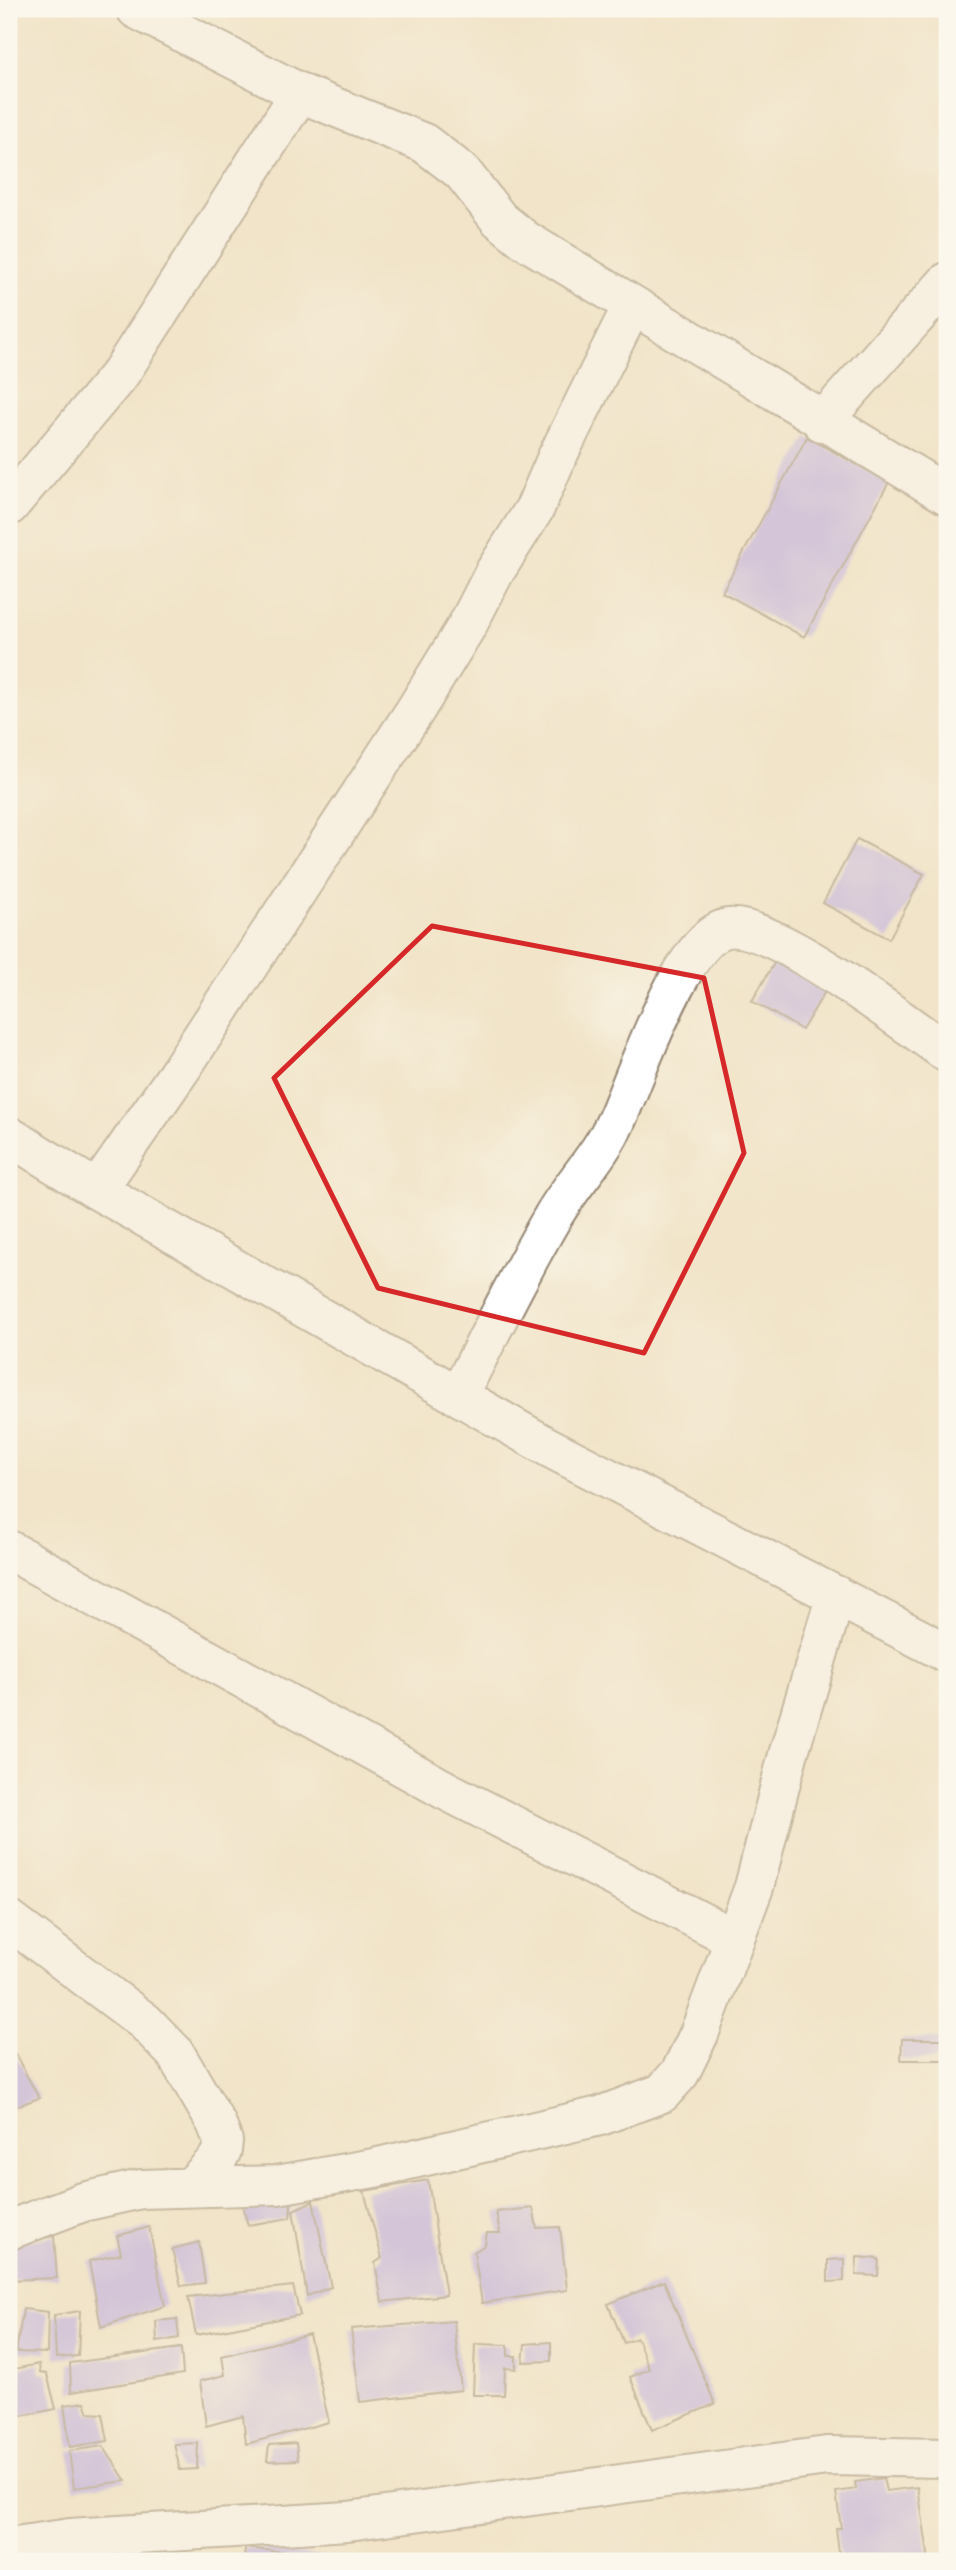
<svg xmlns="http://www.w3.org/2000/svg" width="956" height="2570" font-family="Dekko,sans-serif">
<rect width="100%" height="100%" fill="#fbf7ec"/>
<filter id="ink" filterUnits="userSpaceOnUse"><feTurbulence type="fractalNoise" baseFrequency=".0143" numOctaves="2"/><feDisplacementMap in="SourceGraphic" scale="14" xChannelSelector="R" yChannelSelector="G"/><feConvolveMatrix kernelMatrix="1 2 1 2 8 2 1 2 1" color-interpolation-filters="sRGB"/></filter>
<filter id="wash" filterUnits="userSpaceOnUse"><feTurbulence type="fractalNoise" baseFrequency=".00686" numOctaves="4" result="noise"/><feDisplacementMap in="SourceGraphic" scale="28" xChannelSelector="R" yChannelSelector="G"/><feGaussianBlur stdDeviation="1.57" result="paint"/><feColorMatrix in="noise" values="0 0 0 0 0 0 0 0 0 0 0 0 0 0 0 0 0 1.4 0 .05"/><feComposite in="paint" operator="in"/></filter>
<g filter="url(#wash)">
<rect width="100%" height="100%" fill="#f1e4c8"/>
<g id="blocks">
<path fill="#b2a2ea" d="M807 437 889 482 804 637 722 592Z
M857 839 924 874 889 939 823 903Z
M783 948 833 978 802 1030 752 1001Z
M902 2039H947V2060H901Z
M15 2054 39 2098 9 2109V2057Z
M428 2180 446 2295 382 2302 375 2263 382 2258 364 2191Z
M292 2193 290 2218 248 2225 240 2199Z
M313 2201 331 2287 307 2296 293 2210Z
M533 2208 537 2228 560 2227 567 2290 482 2303 474 2252 485 2245 487 2233H500L496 2212Z
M149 2227 165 2306 101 2327 89 2261 121 2254 117 2236Z
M54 2236 57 2278 9 2280V2244Z
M199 2242 205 2283 181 2286 172 2249Z
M857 2257 879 2259 878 2276 856 2275Z
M844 2259V2281L828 2282V2260Z
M664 2281 715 2404 652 2430 630 2377 649 2369 637 2338 624 2343 608 2304Z
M293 2286 300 2315 196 2335 188 2297Z
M23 2309 48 2312 47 2353 16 2352Z
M80 2311 78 2356 56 2358 54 2315Z
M177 2319 179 2338 157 2342 156 2321Z
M454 2321 461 2390 360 2402 351 2329Z
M309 2334 329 2422 246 2444 243 2416 206 2426 200 2381 225 2375 222 2356Z
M551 2342V2361L523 2362 525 2344Z
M475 2344 508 2345V2356H516V2369L505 2368 504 2395H473Z
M181 2348 183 2374 71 2392 70 2363Z
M39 2364 40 2373 47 2374 56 2409 9 2418V2370Z
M85 2402 89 2413 103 2414 108 2441 70 2447 64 2405Z
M198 2443 197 2469 180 2470 174 2444Z
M296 2443 298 2460 267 2461 269 2445Z
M103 2446 126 2481 74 2488 69 2451Z
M883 2478 886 2491 918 2487 929 2561H840L836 2528H841L836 2492 856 2489 855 2482Z
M245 2548 322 2556 319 2561H244Z"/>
</g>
</g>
<g filter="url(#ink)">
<use href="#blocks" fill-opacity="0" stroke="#968773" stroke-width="2"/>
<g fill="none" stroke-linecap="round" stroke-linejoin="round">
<g stroke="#968773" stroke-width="42">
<path id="street" d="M136 9 300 93 424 143 462 172 499 219 525 240 947 495
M822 422 947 282
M9 506 120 374 300 93
M9 1136 97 1190 550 1448 947 1653
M97 1190 181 1069 416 709 468 624 494 573 535 508 557 457 632 306
M458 1396C489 1337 518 1276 552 1218 571 1185 600 1156 616 1121 635 1080 682 935 728 928 772 922 908 1025 947 1053
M9 1550 445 1790 735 1939
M9 1920 145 2022 175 2053 216 2123 223 2141 222 2150 217 2160 192 2186
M9 2230 83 2202 141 2189 277 2185 374 2168 600 2116 662 2093 680 2073 699 2034 754 1887 788 1755 836 1595
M9 2547 70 2538 348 2521 827 2456 947 2458"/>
</g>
<use href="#street" stroke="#fff" stroke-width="38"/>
</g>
</g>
<path d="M0 0H956V2570H0ZM432 926 704 978 744 1153 644 1353 378 1288 274 1078Z" fill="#f1e4c8" fill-opacity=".55" fill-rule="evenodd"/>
<path fill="none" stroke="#d62828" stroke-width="5" stroke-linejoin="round" d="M432 926 704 978 744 1153 644 1353 378 1288 274 1078Z"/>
<rect width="956" height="2570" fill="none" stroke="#fbf7ec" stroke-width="35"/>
</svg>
